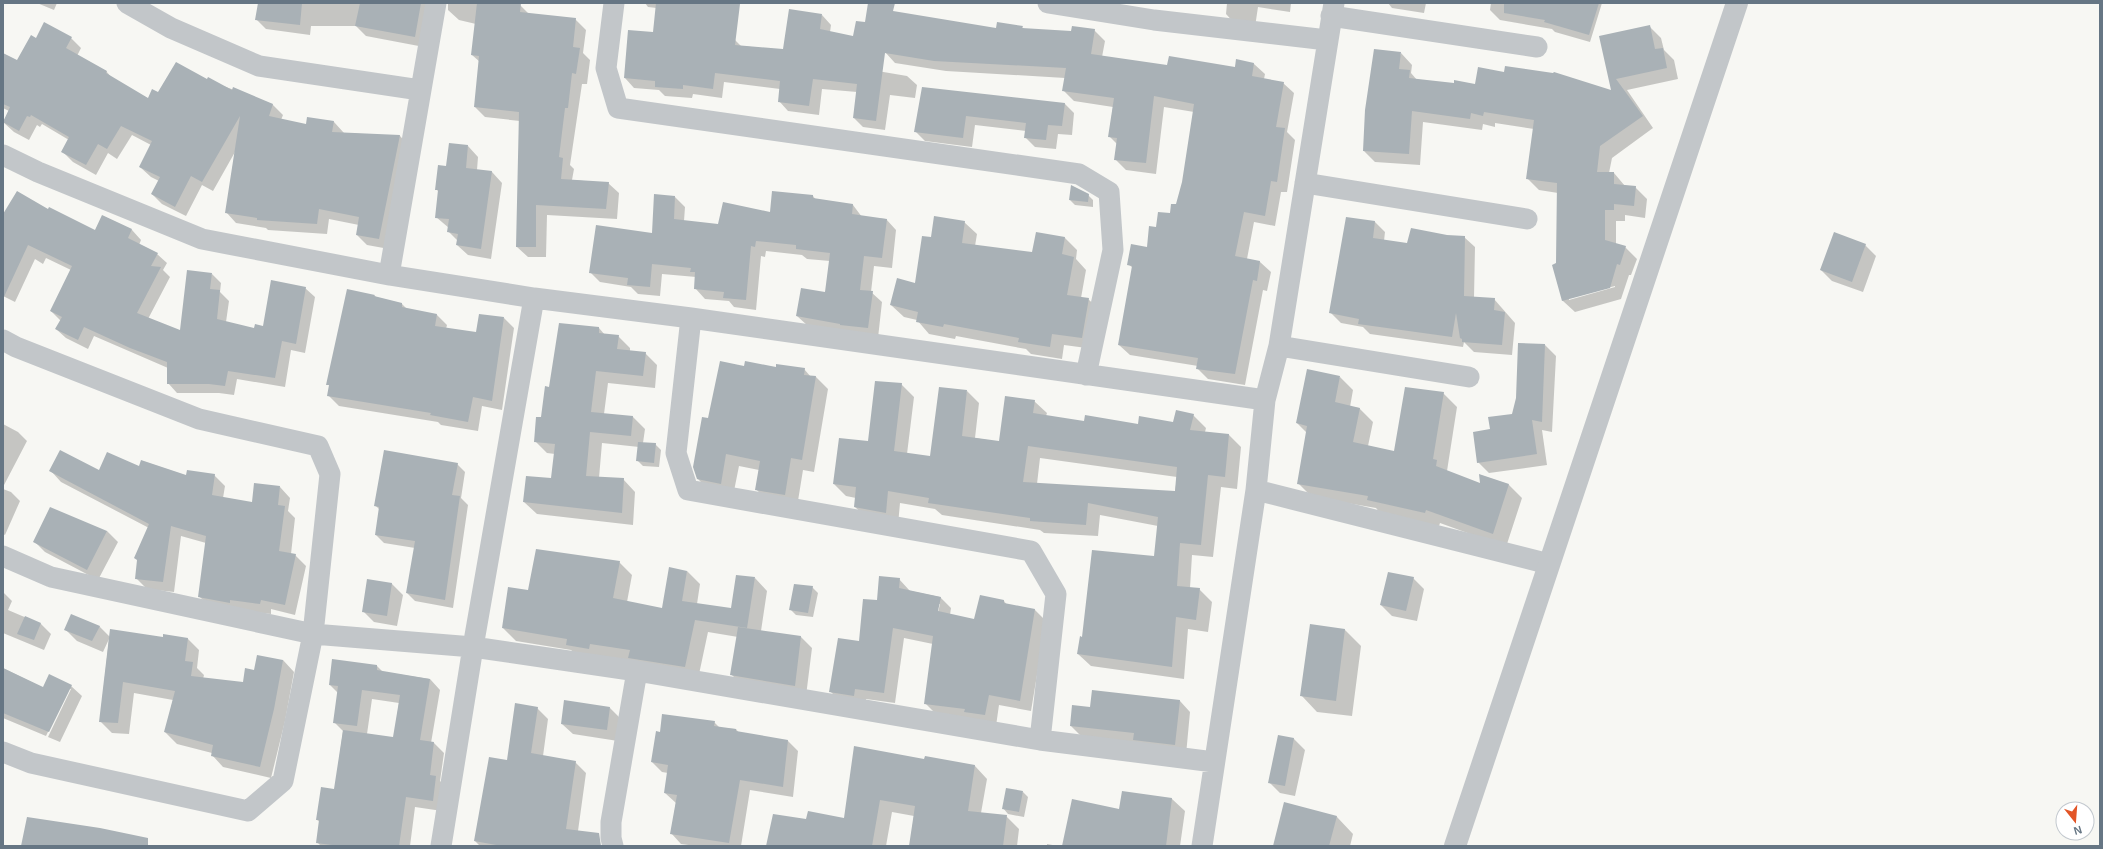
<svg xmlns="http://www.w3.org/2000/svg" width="2103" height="849" font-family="Arial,sans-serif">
<rect width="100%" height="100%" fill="#f7f7f3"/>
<path fill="#0003" fill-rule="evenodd" d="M37 3H57L54 10Z
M259 3H428L424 47 366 36 356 26H311L310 35 266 29 256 19Z
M448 3H505L520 5 529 14 575 19 586 30 583 53 590 60 587 84H582L570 165 574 169 572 180 608 183 619 193 617 219 547 215 546 257H528L517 247 520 121 485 117 475 107 480 62 472 55 476 24 459 20 448 10Z
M645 3H718L717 15 648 7Z
M1227 3H1291L1290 12 1258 7 1255 27 1236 25 1226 14Z
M1388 3H1426L1424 13 1392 8Z
M1491 3H1602L1590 42 1555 32 1552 29 1500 20 1490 10Z
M822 15 831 25 830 32 860 68 907 76 917 85 915 98 890 95 885 130 863 127 854 118 857 92 822 89 819 115 788 111 779 101 780 89 724 82 722 98 693 94 692 98 665 96 659 90 634 88 625 78 735 40 741 46 784 50Z
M1022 27 1024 29 1072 32 1094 30 1105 41 1102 57 1168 66 1235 68 1237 61 1254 64 1265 74 1264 79 1283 83 1294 93 1287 132 1295 140 1287 192H1281L1275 226 1254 222 1247 259 1260 262 1271 272 1267 291 1263 290 1245 385 1208 379 1197 368 1198 366 1130 355 1119 345 1133 268 1128 264 1148 248 1157 228 1177 205 1183 182 1194 112 1164 107 1156 174 1126 170 1115 159 1117 144 1109 136 1113 107 1074 101 1063 90 1065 78 946 71 895 63 885 52 996 29Z
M1650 27 1661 38 1664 50 1674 60 1678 79 1627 90 1653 128 1612 158 1609 173H1614L1625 186 1635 187 1647 199 1645 218 1625 215V221H1616V244L1625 247 1637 259 1631 275H1629L1621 299 1575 312 1563 301 1557 264 1558 193 1539 190 1527 178 1534 129 1495 123V127L1483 124 1482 130 1423 122 1420 165 1375 162 1364 151 1401 53 1412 65 1411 73 1417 80 1454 84 1613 92 1605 55ZM1615 286V287L1569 300V298Z
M71 38 81 48 77 56 106 71 112 78 148 99 159 93 207 80 272 104 283 115 281 120 307 125 334 122 344 133 400 136 410 147 389 249 367 245 357 235 359 225 329 219 327 234 268 230 266 228 236 223 226 212 235 152 213 191 202 185 186 216 162 204 152 194 159 181 151 177 140 167 151 145 132 135 117 159 108 153 96 175 73 162 62 151 69 140 42 124 40 127 37 125 29 140 14 132 3 122 9 111 3 108V62H18L36 39Z
M923 88 1065 104 1074 113 1072 135 1058 134 1056 149 1035 147 1025 137 1026 131 975 125 972 147 925 141 915 131Z
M468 146 478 157 477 170 492 172 502 183 491 259 468 255 457 245 458 241 449 232V228L436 217 439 192 436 189 447 167Z
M1088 195 1093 200V207L1075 205 1070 200Z
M813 196 816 200 853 205 862 217 886 219 896 230 892 268 874 266 871 292 882 302 878 338 808 326 797 316 826 293 830 261 807 259 802 255 766 251 765 257 761 256 756 310 734 307 729 301 705 299 695 288 696 277 662 274 660 296 638 294 631 287 600 282 590 272 653 234 675 197 685 207 684 221 719 225 771 213Z
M48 211 95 231 103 216 132 230 141 240 139 245 157 254 167 263 163 270 170 277 148 319 181 331 212 274 221 283 220 292 229 301 226 322 255 329 263 327 305 288 315 297 305 353 291 350 285 387 237 379 234 395 219 393H177L168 383V368L94 336 88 349 66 338 56 329 61 321 51 311 71 270 46 258 43 264 35 259 15 302 3 296V216Z
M1347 218 1375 222 1385 232 1384 241 1408 244 1464 237 1475 247 1474 298 1494 299 1515 323 1512 355 1474 352 1464 342 1463 347 1370 334 1363 327 1341 323 1330 312Z
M964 222 977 234 975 246 1033 253 1037 233 1065 238 1077 250 1076 259 1086 270 1081 298 1088 299 1101 311 1094 349 1064 345 1062 359 1031 354 1026 349 956 336 955 339 929 334 917 320 904 317 891 305 916 284 931 238Z
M1865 245 1876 256 1863 292 1832 281 1821 270Z
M374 295 377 298 402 304 407 309 437 315 447 325 446 329 477 333 504 318 514 328 502 410 482 406 478 431 441 425 438 422 339 406 329 396 330 387 328 384Z
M599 328 605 335 618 336 630 348V351L645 353 657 365 655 388 608 383 604 414 633 417 645 429 643 443 655 444 661 450 659 467 643 466 637 460 639 447 602 443 599 478 623 479 635 492 633 525 537 514 524 502 552 480 555 454 547 453 535 441 550 388Z
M1545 345 1556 356 1552 432 1542 430 1547 465 1489 473 1478 462 1491 430 1512 415Z
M745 367 804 369 811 377H816L828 389 814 472 803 470 797 507 768 502 756 489 759 470 739 466 733 496 711 492 698 479 708 419Z
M1340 377 1353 390 1350 407 1359 408 1373 422 1368 446 1395 452 1443 393 1457 407 1447 471 1481 485 1480 476 1509 485 1522 498 1506 547 1440 523 1439 526 1381 514 1376 508 1312 497 1298 483 1307 433 1297 423Z
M901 384 914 397 907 454 931 457 967 391 979 403 975 438 999 442 1034 401 1047 413 1046 416 1085 422 1139 425 1174 423 1193 415 1206 428 1205 432 1229 435 1241 447 1237 489 1221 487 1213 557 1192 555 1190 588 1199 589 1212 602 1208 632 1188 629 1184 679 1091 666 1078 654 1083 638 1155 558 1158 526 1100 515 1098 536 1044 533 1040 530 942 515 935 509 900 503 898 525 868 519 855 507 856 498 846 496 834 484 869 443ZM1040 458 1177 477 1175 492 1037 484Z
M3 424 18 432 27 441 3 487Z
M457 464 465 472 461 498 468 505 453 608 415 601 407 593 415 548 384 543 376 535 380 510 375 505Z
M140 467 187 476 214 475 225 486 223 498 253 503 280 487 290 498 288 511 295 518 291 554 295 555 306 566 295 615 271 609V614L210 607 199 596 206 543 181 536 174 592 147 589 136 578 149 528 61 482 51 471H99Z
M3 489 11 492 20 501 5 535 3 534Z
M107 531 118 542 98 580 45 552 34 541Z
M619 562 632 575 627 602 663 609 687 571 700 584 697 604 732 609 755 578 767 591 761 631 801 637 812 648 806 696 742 685 731 674 738 637 708 632 698 679 580 658 571 650 516 641 503 628 529 591Z
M1413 578 1424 589 1417 621 1392 616 1381 605Z
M899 579 910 591 940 597 951 608 950 615 975 620 1004 601 1007 605 1035 610 1046 621 1031 711 999 705 996 726 936 714 925 703 933 644 904 638 895 703 866 699 865 706 841 702 830 691 860 643 878 601ZM938 604H940L937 617Z
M368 580 392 584 403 595 397 626 374 622 363 611Z
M812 587 818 593 813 617 796 615 791 610Z
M3 592 12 601 8 610 41 624 51 634 44 650 3 633Z
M1311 625 1345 630 1361 646 1352 716 1317 712 1301 695Z
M99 626 110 637 164 638V635L188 639 199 650 197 668 204 675 203 679 243 683 255 671 283 660 294 672 285 721 271 778 223 767 212 755V753L177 744 165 732 173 700 134 693 129 734 112 733 100 721 109 639 103 652 77 641 66 630Z
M377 666 383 672 430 679 440 690 431 743H434L444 753 440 781 446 787 442 811 415 807 410 846H321L317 842 320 822 317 820 335 790 343 731 335 723 338 693 330 685ZM372 699 399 703 394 738 367 734Z
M3 668 43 688 71 686 82 696 60 742 48 737 71 689H69L46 736 3 718Z
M1180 701 1190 712 1186 755 1082 737 1071 726 1091 708Z
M537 708 548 719 543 756 575 762 586 773 578 831 597 846H480L475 841 508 761Z
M610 708 621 719 618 741 573 734 562 724Z
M714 722 720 728 736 729 739 733 788 741 798 751 793 797 750 790 741 846H696L681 844 671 833 676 803 665 793 668 773 662 772 652 762 661 733Z
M1279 736 1294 739 1305 750 1295 796 1280 793 1269 782Z
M926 758 975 766 987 779 981 813 1006 816 1019 829 1017 846H910L914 816 892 812 886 846H769L807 820 845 819 925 760Z
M1023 792 1028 797 1024 817 1008 814 1003 808Z
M1123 792 1172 799 1185 811 1180 846H1063L1120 810Z
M1285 804 1337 817 1353 834 1350 846H1274Z
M1047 844 1058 846H1047Z"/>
<path fill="#a9b1b6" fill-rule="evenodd" d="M258 3H302L300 25 255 20Z
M360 3H421L415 37 355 26Z
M477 3H521L520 12 576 18 573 47 580 48 576 74 572 73 568 108H565L559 157 563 158 561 179 609 182 606 209 536 205V247H516L519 112 474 107 479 56 471 55Z
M656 3 740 4 735 45 783 49 789 9 822 14 820 29 853 36 856 21 865 22 868 3H895L893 11 996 28 997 22 1023 26 1022 28 1071 31 1072 26 1095 29 1091 54 1167 65 1169 56 1235 67 1236 59 1254 63 1252 76 1284 82 1276 127 1285 128 1277 182 1271 181 1265 216 1244 212 1235 256 1260 261 1257 281 1253 280 1235 374 1196 369 1198 358 1118 345 1132 266 1127 265 1131 244 1147 247 1149 226 1156 227 1158 212 1170 213 1171 204H1176L1182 182 1194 104 1154 96 1146 163 1114 160 1117 138 1108 137 1114 98 1062 91 1066 68 934 61 885 53 876 121 853 118 857 84 813 79 809 106 778 102 780 81 715 73 713 89 683 85V89L655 87V81L624 78 628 30 653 32Z
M1504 3H1599L1589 35 1544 22 1545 20 1504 13Z
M44 22 72 37 66 48 107 71 106 73 148 98 152 89 158 92 176 62 207 79 208 77 232 90 233 87 273 104 269 116 306 124 307 117 334 121 332 132 400 135 379 239 356 235 359 217 319 209 317 224 257 220V218L225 213 240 116 202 182 191 176 175 207 151 194 160 177 139 167 152 141 121 126 107 149 98 144 86 165 61 152 69 137 31 115 30 117 27 116 19 131 3 122 10 107 3 104V53L17 60 31 35 36 38Z
M1650 25 1655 49 1663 48 1667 68 1616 79 1643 116 1600 146 1597 172H1614V184L1636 186 1634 206 1614 204V210H1605V240L1626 246 1620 265 1617 264 1610 288 1562 301 1552 265 1556 263 1557 183 1526 179 1534 120 1484 112 1483 116 1471 113 1470 119 1412 111 1409 154 1363 151 1365 110 1374 49 1401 52 1399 69 1410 70 1409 78 1454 83V80L1475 84 1478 67 1504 72 1505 66 1553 73 1554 72 1611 90 1599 36Z
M922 87 1065 103 1062 126 1048 125 1046 140 1024 138 1026 123 966 116 963 138 914 132Z
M449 143 468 145 466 168 492 171 481 249 456 245 458 234 447 232 449 219 435 218 438 190H435L438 165 446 166Z
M1071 185 1089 194 1088 202 1069 200Z
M17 191 48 209 49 207 95 230 102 215 132 229 128 238 158 253 151 266 161 267 137 313 180 330 187 270 212 273 210 289 220 290 217 319 254 328 255 324 263 326 271 280 306 287 296 344 282 341 275 378 228 371 225 386 209 384H167V362L130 348 84 327 78 340 55 329 62 317 50 311 72 266 28 245 3 299V214Z
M772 191 813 195V198L853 204 852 214 887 219 882 258 864 256 860 290 873 291 868 328 840 325V324L796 316 801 288 825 292 830 253 796 249V245L756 241 755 247 751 246 746 300 723 298 724 292 694 289 695 272H690L691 268 652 264 650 287 627 285 628 278 589 273 596 225 652 233 654 194 675 196 674 219 718 224 723 202 770 212Z
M934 216 965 221 962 243 1032 252 1036 232 1065 237 1062 254 1074 257 1067 295 1089 298 1082 338 1052 334 1050 347 1018 342 1019 338 944 324 943 327 916 322 918 312 890 305 897 278 915 283 922 236 931 237Z
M1346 217 1375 221 1373 238 1407 243 1411 228 1447 235 1465 236 1464 296 1495 298 1494 310 1505 312 1502 345 1462 342V339L1460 338 1456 313 1452 337 1358 324 1359 319 1329 313Z
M1834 232 1866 244 1852 282 1820 270Z
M347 289 375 295 374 296 402 303V307L437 314 435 326 476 332 479 314 504 317 492 401 473 397 468 422 430 415 431 413 327 396 329 385H326Z
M559 323 599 327V333L619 335 617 349 646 352 643 376 596 371 591 412 633 416 631 436 590 432 586 476 624 478 622 513 523 502 526 476 551 478 555 444 534 442 536 417H541L545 386 549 387Z
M1518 343 1545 344 1542 422 1532 420 1537 454 1477 463 1473 432 1490 429 1488 417 1512 414 1516 398Z
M720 361 744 366 745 361 776 367V364L805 368 804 375 816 376 802 460 791 458 785 495 755 490 760 461 726 454 721 484 697 479 693 467 702 417 708 418Z
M1307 369 1340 376 1335 402 1360 408 1353 442 1394 451 1405 387 1444 392 1433 459 1437 460 1436 466 1480 483 1479 474 1509 484 1493 534 1426 510 1425 513 1367 500 1368 496 1297 484 1307 426 1296 423Z
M875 381 902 383 894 451 930 456 939 387 967 390 962 436 999 441 1005 396 1035 400 1033 413 1084 421 1085 415 1138 424 1139 416 1173 422 1176 410 1194 414 1190 430 1229 434 1225 477 1208 475 1201 545 1180 543 1177 586 1200 588 1196 620 1176 617 1172 667 1077 654 1080 636 1082 637 1092 550 1154 556 1158 517 1088 503 1086 525 1030 521V518L928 503 929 498 888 491 886 513 854 507 856 487 833 484 839 438 868 441ZM1028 446 1177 467 1175 491 1023 482Z
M638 442 656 443 654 463 636 461Z
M60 450 99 470 107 452 139 466 141 460 186 475 187 470 215 474 212 495 252 502 254 483 280 486 278 505 285 506 279 551 296 554 285 605 261 600 260 604 230 600V603L198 597 206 536 171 526 163 582 135 579 137 560 134 558 149 524 49 471Z
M384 450 458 463 452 495 460 496 445 600 406 593 415 541 375 535 379 507 374 506Z
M50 507 107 531 87 570 33 542Z
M536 549 620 561 613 598 662 608 669 567 687 571 682 601 731 608 736 575 755 577 747 628 695 620 685 667 628 658 630 650 590 644 589 649 566 645 567 639 502 628 508 587 528 590Z
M1388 572 1414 577 1406 611 1380 605Z
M879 576 900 578 899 588 941 597 938 611 974 619 980 595 1004 600V603L1035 609 1020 701 989 695 985 715 964 712 965 709 924 704 933 636 893 628 884 693 855 689 854 696 829 692 838 638 859 641 863 599 877 600Z
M367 579 392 583 387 616 362 612Z
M794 584 813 586 808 613 789 610Z
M71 614 100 626 92 641 64 630Z
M25 616 41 623 34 640 17 634Z
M1310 624 1345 629 1336 701 1300 696Z
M738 627 801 636 795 686 730 675Z
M110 629 163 637V634L188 638 185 661 193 662 191 676 243 682 245 668 254 670 257 655 283 660 274 709 260 767 211 756 213 745 164 732 175 691 123 682 118 723 99 722Z
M332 659 377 665V670L430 679 420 740 434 742 430 775 436 776 433 801 406 797 399 846H340L316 843 319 820H316L321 787 334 789 343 730 393 737 400 695 362 690 357 726 333 723 338 686 329 685Z
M3 668 43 687 49 674 72 685 49 732 3 713Z
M1092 690 1180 700 1175 745 1133 740 1134 733 1070 726 1072 705 1090 707Z
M564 700 610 707 607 730 561 724Z
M515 703 538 707 531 753 576 761 566 829 599 833 601 846H502L474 841 489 757 507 760Z
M662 714 715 721 714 726 736 729V731L788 740 783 787 740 780 729 843 670 834 677 795 664 793 668 765 651 762 656 731 660 732Z
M1278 735 1294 738 1285 786 1268 783Z
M854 746 924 759 925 756 975 765 968 811 1007 815 1003 846H909L915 806 880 800 872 846H766L773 814 806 819 808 811 844 818Z
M1006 788 1023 791 1019 812 1002 809Z
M1122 791 1172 798 1166 846H1062L1072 799 1119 809Z
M1284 802 1337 816 1329 846H1273Z
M27 817 100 828 148 838V846H21Z"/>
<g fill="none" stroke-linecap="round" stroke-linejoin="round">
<path stroke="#c2c6c9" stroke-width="21" d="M127 3 171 28 259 66 420 90
M614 3 606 68 618 108 1079 174 1109 192 1113 250 1086 375
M1048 3 1154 20 1327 40
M1331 16 1537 47
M3 155 38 172 202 239 389 275 534 298 691 318 1265 400
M1305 183 1527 219
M389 275 436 3
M691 318 676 453 688 490 1031 551 1056 594 1040 740
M3 340 16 347 199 419 318 446 330 474 313 634 283 781 248 811 31 763 3 752
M1279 346 1469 377
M1256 490 1549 564
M3 556 51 577 313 634 473 647 637 671 1040 740 1214 762
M441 846 473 647 534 298
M613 846 611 838V822L637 671
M1202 846 1256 490 1265 400 1279 346 1334 3"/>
<path stroke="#c2c6c9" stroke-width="22" d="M1455 846 1737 3"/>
</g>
<rect width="2103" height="849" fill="none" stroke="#667684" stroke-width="8"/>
<g transform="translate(2075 821) rotate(163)"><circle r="19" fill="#ffffff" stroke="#c2c8ce"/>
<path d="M0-3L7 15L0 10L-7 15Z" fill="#e25527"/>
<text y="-6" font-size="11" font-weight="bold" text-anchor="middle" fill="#667684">N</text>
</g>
</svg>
